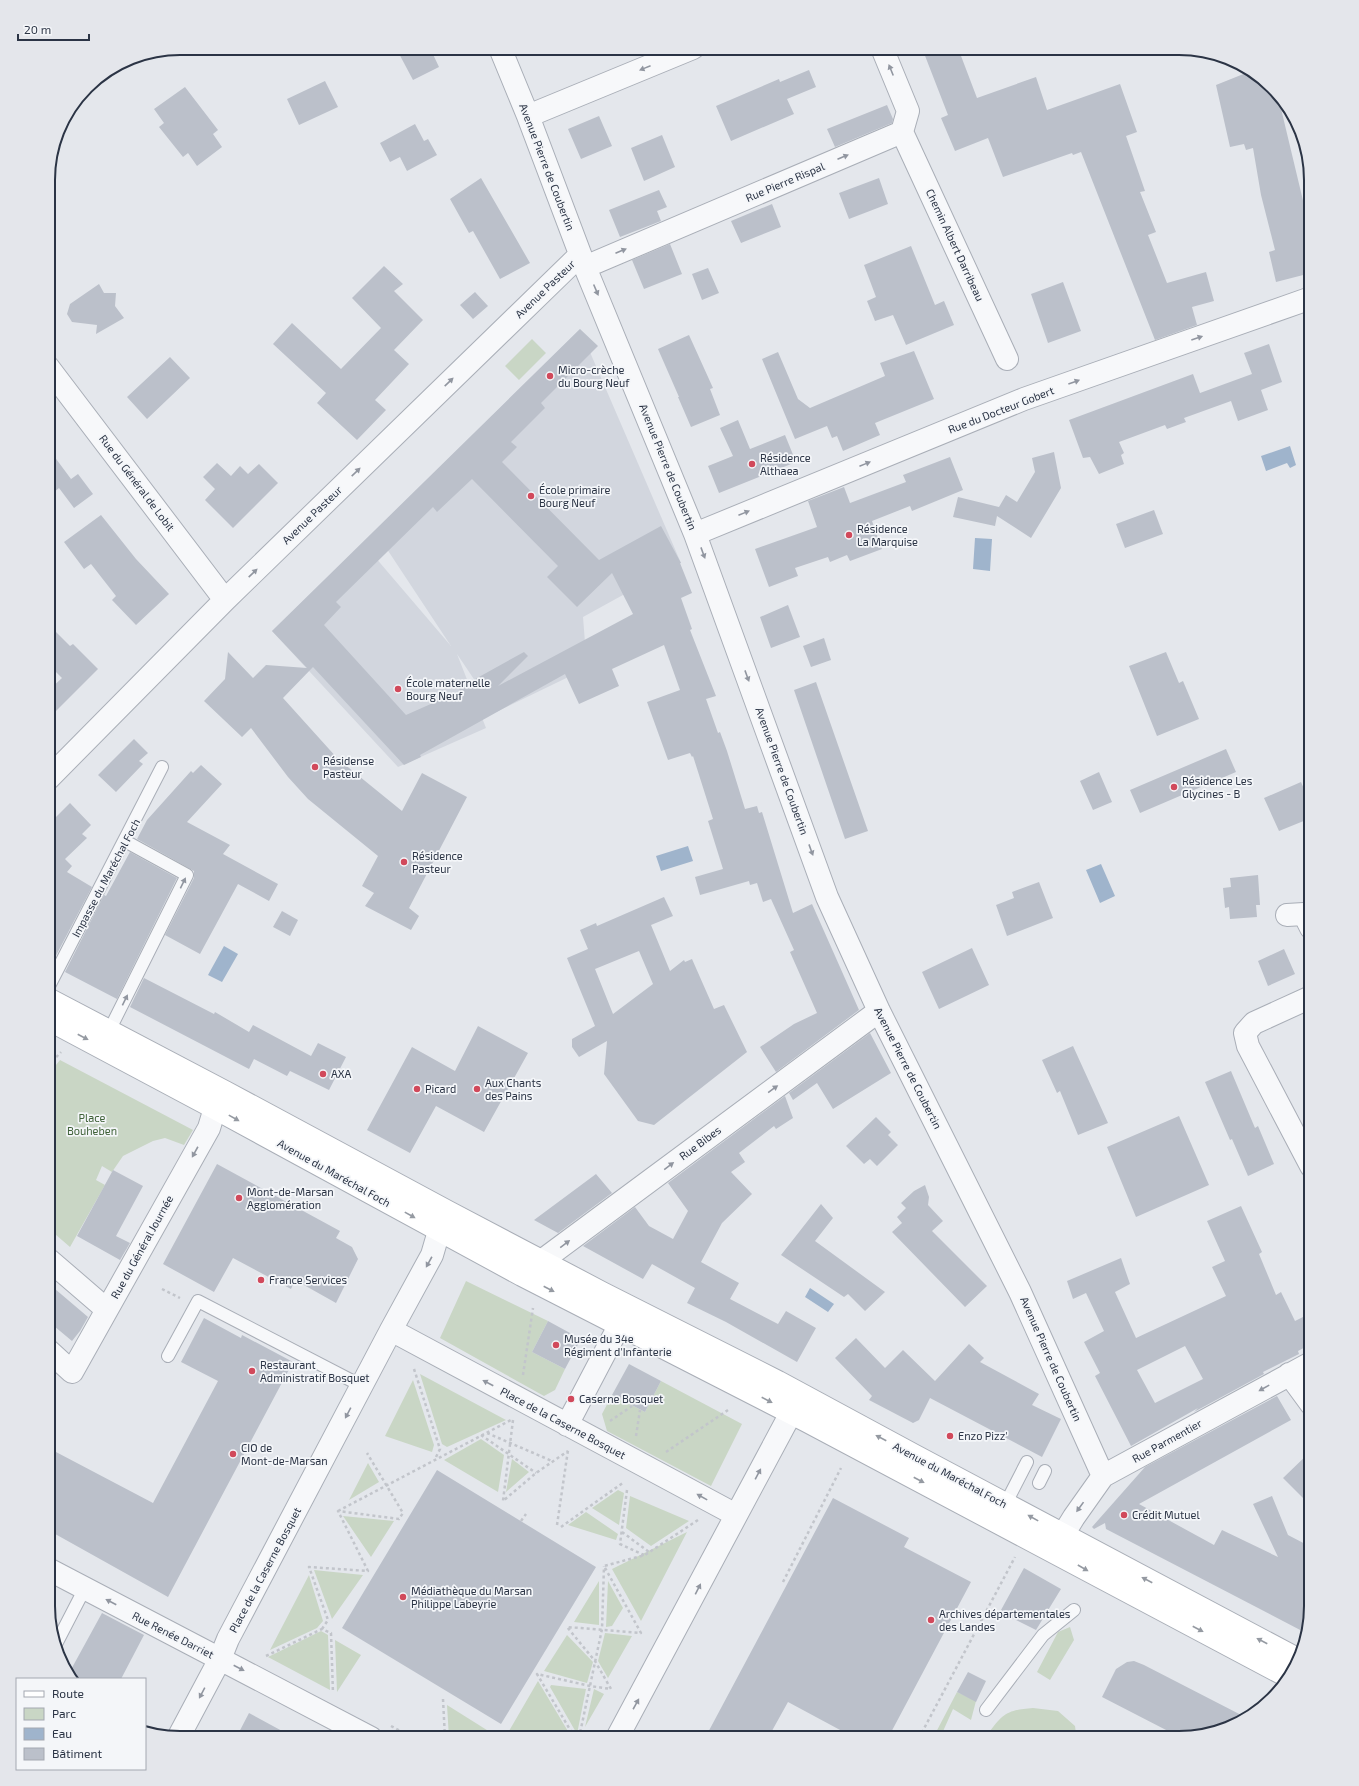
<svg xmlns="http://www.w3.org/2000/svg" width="1359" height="1786" font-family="'Exo 2',sans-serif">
<rect width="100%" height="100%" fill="#e4e7ec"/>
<path fill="#d2d6de" d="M580 329 681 563 583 617 587 668 496 712 457 654 486 728 398 767 272 631 363 543 451 646 375 531Z"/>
<path fill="#c9d6c5" d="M532 339 546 353 519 380 505 366Z
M60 1060 193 1130 184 1145 165 1138 153 1141 123 1156 112 1172 102 1166 96 1180 105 1185 70 1247 48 1228V1075Z
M466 1281 548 1321 532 1352 565 1369 555 1390 544 1396 440 1338Z
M420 1374 506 1420 447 1447 442 1444Z
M413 1380 434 1445 432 1452 385 1436Z
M661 1381 742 1424 711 1486 607 1431 602 1414 612 1395 645 1412Z
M481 1439 504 1455 498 1492 444 1460Z
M512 1459 529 1472 506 1492Z
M368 1463 379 1482 349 1500Z
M618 1490 624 1493 619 1525 592 1508Z
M630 1496 689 1521 651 1546 626 1528Z
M586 1512 618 1534 616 1540 568 1525Z
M343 1516 394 1521 371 1557Z
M687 1532 641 1621 612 1569Z
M314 1570 363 1575 332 1619Z
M309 1575 323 1621 317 1628 270 1650Z
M599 1581V1625L574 1622Z
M608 1581 623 1608 612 1626 606 1627Z
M1070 1627 1074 1640 1050 1680 1037 1672 1058 1632Z
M321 1631 328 1635 330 1690 268 1657Z
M605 1633 632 1636 608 1678 598 1661Z
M567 1635 593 1662 587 1683 544 1671Z
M335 1640 361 1655 337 1692Z
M538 1681 572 1738 509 1731Z
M551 1685 586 1689 577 1734 550 1687Z
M594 1689 604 1694 585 1727Z
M957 1692 976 1701 971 1720 953 1709 940 1738H933Z
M447 1705 498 1737V1738H449Z
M1033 1708 1058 1711 1075 1726 1076 1734 1073 1738H997L988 1734C1003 1713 1008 1710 1033 1708Z"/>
<path fill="#9fb4cc" d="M1290 446 1296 465 1290 468 1287 463 1266 471 1261 456Z
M975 538 992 539 990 571 973 569Z
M688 846 693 861 661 871 656 856Z
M1101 864 1115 896 1100 903 1086 870Z
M224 946 238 954 222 982 208 975Z
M810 1288 834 1304 828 1312 805 1297Z"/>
<path fill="#bbc0ca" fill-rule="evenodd" d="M396 48H430L439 67 413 80Z
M922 48H958L977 98 1036 77 1047 110 1120 84 1137 132 1126 136 1145 191 1140 192 1156 232 1148 235 1167 283 1206 272 1214 301 1192 307 1197 325 1155 340 1081 152 1073 155 1072 153 1003 177 988 138 955 151 941 118 948 115Z
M809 70 816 87 787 99 794 114 731 141 716 106 779 79 780 82Z
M1251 71 1278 96 1311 234V273L1276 282 1269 252 1275 250 1261 195 1253 148 1246 150 1244 144 1230 147 1216 85Z
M325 81 338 107 299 125 287 99Z
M185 87 218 130 213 134 222 147 197 166 188 153 183 157 159 127 164 123 154 109Z
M887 105 893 119 892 123 835 147 827 129Z
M599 116 612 146 581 159 568 129Z
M415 124 424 141 428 139 437 155 407 171 400 157 390 162 380 143Z
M662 135 675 167 644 181 631 148Z
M481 178 530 263 500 279 473 231 469 233 450 199Z
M879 178 888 204 849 219 839 193Z
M659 190 667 207 657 211 661 221 620 237 609 210Z
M772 204 781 227 741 243 731 221Z
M670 244 682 274 644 289 632 260Z
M911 246 935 305 944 301 954 325 906 345 893 315 875 321 867 301 876 297 864 265Z
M384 266 403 284 394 291 423 320 394 350 409 364 375 400 386 410 357 440 317 403 326 393 273 344 292 323 341 369 381 328 352 298Z
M708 268 719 293 702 300 692 274Z
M1063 282 1081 331 1048 343 1031 294Z
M99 284 104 293H116L115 306 124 318 96 334 97 325 72 322 67 314 70 304Z
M475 292 488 306 473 319 460 305Z
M580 329 598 346 541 403 545 408 511 442 517 447 502 462 599 560 661 526 681 563H680L692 593 681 598 692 629 690 630 716 696 706 699 718 733 720 732 727 751 745 809 757 806 759 813 762 812 793 913 812 904 859 1010 776 1072 760 1047 794 1024 817 1013 790 952 794 950 771 899 763 902 757 883 750 885 749 881 700 895 695 877 723 869 708 821 713 819 693 756 692 757 690 753 668 760 647 702 680 690 664 645 612 669 619 686 579 704 565 674 420 755 421 757 404 765 313 667 283 698 338 759 402 811 422 773 467 797 409 908 419 916 411 930 365 906 374 893 362 886 378 856 308 799 288 777 251 728 242 737 204 701 225 679 228 652 253 678 266 665 307 668 272 631ZM472 479 558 566 547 577 577 607 612 573 633 614 498 686 528 656 524 652 459 688 460 691 406 715 324 625 341 607 336 602 433 507 437 512Z
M689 335 713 388 710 389 720 415 691 427 678 397H679L658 349Z
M1269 344 1282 382 1261 390 1268 410 1238 421 1231 401 1184 418 1186 422 1167 429 1165 425 1119 442 1124 453 1121 455 1124 464 1099 474 1090 457 1083 458 1069 420 1193 374 1200 393 1252 374 1244 353Z
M914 351 934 399 875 423 880 435 843 451 837 436 832 438 827 426 795 439 762 359 778 352 798 399 810 408 885 376 880 363Z
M170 357 190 378 147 419 127 397Z
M738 420 750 449 785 435 796 462 719 493 708 466 733 456 720 428Z
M48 448 71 479 67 482 78 474 93 494 74 508 59 488 48 497Z
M1054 452 1061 488 1031 538 997 516 995 526 953 517 958 497 999 507 1006 495 1017 502 1035 472 1032 458Z
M950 457 963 490 912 511 910 506 872 521 882 549 850 561 847 555 830 562 828 557 795 568 798 576 769 587 755 549 817 527 808 501 844 487 850 503 906 482 903 475Z
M217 463 231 476 240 466 248 474 259 464 278 483 233 528 205 500 215 489 203 477Z
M1154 510 1163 534 1125 548 1116 524Z
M101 515 136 559 169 594 136 625 112 600 116 596 91 564 84 569 64 542Z
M788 605 800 637 771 648 760 617Z
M48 624 70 646 73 644 98 669 48 719V691L62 678 48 664Z
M824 638 831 660 811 667 803 646Z
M1166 652 1179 683 1183 681 1199 719 1157 736 1129 666Z
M816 682 868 831 845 839 794 690Z
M134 739 148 753 139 761 143 764 116 792 98 775Z
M1226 749 1236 772 1140 813 1130 790Z
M201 765 222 784 187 822 230 845 223 854 278 884 269 901 238 884 200 954 165 935 194 878V871L137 839 147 820 191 771 193 773Z
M1099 772 1112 802 1093 810 1080 781Z
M1301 782 1311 805V818L1279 831 1264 798Z
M70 803 91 825 82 834 87 838 65 859 72 866 67 872 92 887 51 965 48 963V825Z
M130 852 177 878 117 999 65 972 104 895 106 896Z
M1258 875 1260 905H1256L1257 917 1230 919 1229 907 1225 908 1223 888 1231 887 1230 878Z
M1039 882 1053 918 1007 936 996 905 1014 898 1012 892Z
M664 897 673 916 651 925 670 971 684 960 685 962 692 959 714 1009 724 1005 747 1052 654 1125 638 1121 604 1074 607 1041 579 1057 572 1047V1039L595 1026 567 958 588 949 580 930 596 923 597 926ZM639 951 653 984 613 1014 595 969Z
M282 911 298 920 290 936 273 927Z
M972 948 989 985 939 1009 922 972Z
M1284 949 1295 974 1268 986 1258 961Z
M144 978 214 1014 215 1012 249 1032 253 1025 311 1056 318 1043 346 1057 329 1090 290 1071 287 1076 254 1059 249 1069 130 1007Z
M478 1026 528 1053 484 1132 436 1106 410 1153 367 1130 412 1047 455 1071Z
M870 1033 891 1073 833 1109 817 1083 793 1100 789 1093Z
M1073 1046 1108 1123 1078 1135 1060 1091 1057 1093 1042 1060Z
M1231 1071 1255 1128 1258 1126 1274 1164 1248 1176 1232 1139 1230 1140 1205 1082Z
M785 1096 793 1118 776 1129 774 1126 739 1153 745 1162 731 1172 752 1194 722 1223 701 1262 739 1283 730 1299 778 1324 786 1311 816 1328 797 1362 726 1322 687 1303 695 1288 652 1264 643 1279 583 1246 635 1207 649 1226 673 1239 688 1211 668 1183Z
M1179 1116 1209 1185 1136 1217 1107 1147Z
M876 1117 891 1132 888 1135 898 1145 877 1166 870 1159 864 1164 846 1146Z
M217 1164 340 1231 336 1238 352 1247 358 1259 336 1303 295 1280 291 1289 233 1258 214 1292 163 1264Z
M113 1170 143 1186 116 1236 130 1243 120 1260 77 1236Z
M596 1174 612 1193 558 1233 534 1220Z
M925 1185 929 1197 928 1205 943 1221 932 1231 987 1286 965 1307 892 1232 902 1223 897 1217 906 1208 901 1203 914 1191Z
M821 1204 833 1218 815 1241 885 1292 865 1311 848 1294 844 1297 781 1255Z
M1241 1206 1262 1252 1259 1254 1276 1295 1281 1292 1295 1321 1311 1313V1344L1298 1351 1299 1354 1263 1372 1264 1374 1194 1412 1198 1408 1131 1446 1095 1376 1100 1373 1084 1342 1104 1331 1086 1293 1073 1299 1067 1281 1121 1258 1130 1284 1115 1292 1136 1338 1226 1296 1212 1267 1225 1261 1207 1221ZM1185 1346 1203 1379 1155 1403 1137 1370Z
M48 1283 88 1317 80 1331 72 1341 48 1321Z
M204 1318 241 1338 242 1335 293 1362 168 1597 48 1530V1467L56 1452 153 1503 218 1381 181 1362Z
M548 1321 581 1339 565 1369 532 1352Z
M856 1338 885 1368 903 1350 935 1381 969 1344 984 1358 980 1362 1039 1394 1032 1405 1061 1419 1042 1457 930 1398 919 1420 913 1423 869 1400 872 1396 835 1358Z
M629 1364 661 1381 645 1412 612 1395Z
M1277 1396 1291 1420 1139 1504 1214 1545 1222 1530 1278 1557 1253 1504 1272 1496 1288 1535 1311 1547V1606L1304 1632 1106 1529 1105 1523 1094 1529 1092 1527 1145 1467Z
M1311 1451V1506L1283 1478Z
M437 1470 596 1567 501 1724 342 1628Z
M833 1498 909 1538 904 1547 971 1582 888 1738H855L788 1702 768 1738H705Z
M1024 1568 1061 1589 1036 1630 1012 1618V1617L1001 1610Z
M102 1613 144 1635 121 1679H70L68 1675Z
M1134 1661 1144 1665 1247 1718 1213 1733 1168 1738V1731L1102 1697 1116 1669 1127 1662Z
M968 1672 986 1681 976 1702 957 1692Z
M249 1713 295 1738H236Z"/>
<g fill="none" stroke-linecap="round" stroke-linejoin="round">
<g stroke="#a9aeb7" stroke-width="14">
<path id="service" d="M48 988 162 767
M107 1035 187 875 125 841
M168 1356 198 1301 362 1386
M1039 1483 1045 1471
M1006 1503 1027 1462
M55 1646 85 1588
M986 1710 1043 1635 1074 1610"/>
</g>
<g stroke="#a9aeb7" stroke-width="24">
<path id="minor" d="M500 48 528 116 585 267 695 534 827 897 879 1011 1020 1292 1103 1476
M528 116 693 48
M902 132 1007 359
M585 267 902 132 908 111 882 48
M48 367 225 600
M695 534 1024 399 1311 298
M48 779 225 600 580 255
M1287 915 1304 914 1311 928
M1311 1166 1248 1046 1245 1033 1254 1023 1311 997
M48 1259 106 1309
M528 1271 879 1011
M391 1330 736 1515
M48 1350 72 1372 209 1128 215 1108 224 1093
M1289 1374 1311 1404
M567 1425 619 1326
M1053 1551 1074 1517 1103 1476 1311 1363
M48 1569 220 1659 178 1738
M371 1738 220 1659 228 1639 391 1330 432 1255 439 1231 447 1214
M617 1738 791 1413"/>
</g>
<g stroke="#a9aeb7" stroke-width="24">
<path id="secondary" d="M48 999 225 1092 448 1212 602 1293 778 1382 915 1456 1297 1659
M48 1019 215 1108 522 1275 807 1421 1289 1677"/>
</g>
<path stroke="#c2c5cb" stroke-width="2.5" stroke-dasharray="3 3" stroke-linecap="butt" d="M48 1066 61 1052
M162 1289 180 1298
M414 1369 440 1449 435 1459
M523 1375 533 1308
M513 1420 503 1501 536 1473 568 1451
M610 1421 632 1406
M487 1433 552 1461
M481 1435 536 1473
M636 1436 640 1410
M666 1452 728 1410
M627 1490 620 1544 644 1555
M338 1511 511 1420
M521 1521 526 1514
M557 1525 568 1450
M561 1527 624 1482
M622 1532 649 1552
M783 1582 841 1468
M322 1629 328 1620 309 1567 368 1571 338 1511 399 1519 403 1513 367 1453
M266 1656 322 1629 331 1633 333 1693
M443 1699 445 1738
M391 1726 413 1738
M504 1738 502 1734 537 1738
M575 1738 537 1674 590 1686 611 1689 595 1661 567 1627 641 1633 604 1566 645 1555 698 1520
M579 1738 602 1629 604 1566
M919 1738 1015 1557"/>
<use href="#service" stroke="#f7f8fa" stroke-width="12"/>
<use href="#minor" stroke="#f7f8fa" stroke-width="22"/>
<use href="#secondary" stroke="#fff" stroke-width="22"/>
</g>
<defs><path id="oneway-solid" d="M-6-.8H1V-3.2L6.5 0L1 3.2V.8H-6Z"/></defs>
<g fill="#9196a0">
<use href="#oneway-solid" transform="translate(645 68) rotate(158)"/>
<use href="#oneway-solid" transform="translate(891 70) rotate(-112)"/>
<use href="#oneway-solid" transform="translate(843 157) rotate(-23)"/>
<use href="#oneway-solid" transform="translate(621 251) rotate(-23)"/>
<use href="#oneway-solid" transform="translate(596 290) rotate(67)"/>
<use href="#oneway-solid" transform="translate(1197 338) rotate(-19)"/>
<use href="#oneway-solid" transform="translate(449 382) rotate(-44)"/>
<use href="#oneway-solid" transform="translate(1074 382) rotate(-20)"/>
<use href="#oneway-solid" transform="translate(865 464) rotate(-22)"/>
<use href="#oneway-solid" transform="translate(356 472) rotate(-44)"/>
<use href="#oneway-solid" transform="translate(744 513) rotate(-22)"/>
<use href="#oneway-solid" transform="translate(703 553) rotate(70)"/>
<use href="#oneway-solid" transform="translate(253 573) rotate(-44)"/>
<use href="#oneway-solid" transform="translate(747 676) rotate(70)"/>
<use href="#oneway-solid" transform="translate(811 850) rotate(70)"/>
<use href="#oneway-solid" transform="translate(183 883) rotate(-64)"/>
<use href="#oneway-solid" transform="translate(125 1000) rotate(-64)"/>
<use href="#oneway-solid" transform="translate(773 1089) rotate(-36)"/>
<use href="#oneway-solid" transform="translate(195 1152) rotate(119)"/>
<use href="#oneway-solid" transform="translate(669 1166) rotate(-37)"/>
<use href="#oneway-solid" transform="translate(565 1244) rotate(-37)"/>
<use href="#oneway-solid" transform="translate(429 1262) rotate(119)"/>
<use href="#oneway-solid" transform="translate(488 1383) rotate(-152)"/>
<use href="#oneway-solid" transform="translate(1264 1388) rotate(151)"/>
<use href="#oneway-solid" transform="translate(348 1413) rotate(118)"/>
<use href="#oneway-solid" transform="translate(758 1474) rotate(-62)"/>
<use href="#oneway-solid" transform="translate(702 1497) rotate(-151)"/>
<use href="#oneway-solid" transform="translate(1080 1507) rotate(126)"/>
<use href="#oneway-solid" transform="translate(698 1589) rotate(-63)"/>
<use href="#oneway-solid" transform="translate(111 1602) rotate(-152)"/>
<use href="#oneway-solid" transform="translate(239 1668) rotate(27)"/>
<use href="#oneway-solid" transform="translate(202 1693) rotate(118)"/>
<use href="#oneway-solid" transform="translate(636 1704) rotate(-61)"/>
</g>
<g fill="#959aa2">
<use href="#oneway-solid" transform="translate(83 1037) rotate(28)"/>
<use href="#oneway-solid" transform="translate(234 1118) rotate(29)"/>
<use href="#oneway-solid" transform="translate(410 1215) rotate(29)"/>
<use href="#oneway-solid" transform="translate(549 1289) rotate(27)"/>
<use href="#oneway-solid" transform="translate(767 1400) rotate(27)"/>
<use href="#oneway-solid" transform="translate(881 1438) rotate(-152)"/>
<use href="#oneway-solid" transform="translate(919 1480) rotate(28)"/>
<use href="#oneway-solid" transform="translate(1033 1518) rotate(-151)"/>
<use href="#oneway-solid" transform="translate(1083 1568) rotate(30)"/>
<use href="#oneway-solid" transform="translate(1147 1580) rotate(-152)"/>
<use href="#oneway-solid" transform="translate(1198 1629) rotate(28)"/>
<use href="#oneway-solid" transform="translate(1262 1641) rotate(-152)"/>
</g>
<g fill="#d1495b" stroke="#f4f6f9" stroke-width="1.5">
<circle cx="550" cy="376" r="4"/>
<circle cx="752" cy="464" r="4"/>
<circle cx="531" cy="496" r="4"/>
<circle cx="849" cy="535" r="4"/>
<circle cx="398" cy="689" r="4"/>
<circle cx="315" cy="767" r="4"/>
<circle cx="1174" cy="787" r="4"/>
<circle cx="404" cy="862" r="4"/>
<circle cx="323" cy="1074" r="4"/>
<circle cx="417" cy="1089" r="4"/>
<circle cx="477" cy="1089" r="4"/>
<circle cx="239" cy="1198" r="4"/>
<circle cx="261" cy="1280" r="4"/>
<circle cx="556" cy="1345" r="4"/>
<circle cx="252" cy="1371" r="4"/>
<circle cx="571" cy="1399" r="4"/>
<circle cx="950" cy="1436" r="4"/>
<circle cx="233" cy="1454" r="4"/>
<circle cx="1124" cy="1515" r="4"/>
<circle cx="403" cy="1597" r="4"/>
<circle cx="931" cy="1620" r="4"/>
</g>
<g text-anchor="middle" stroke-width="3.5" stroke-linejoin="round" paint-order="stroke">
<g font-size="11" fill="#2b3445" stroke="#f4f6f9">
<text transform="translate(547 167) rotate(69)" y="4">Avenue Pierre de Coubertin</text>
<text transform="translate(785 182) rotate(-23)" y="4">Rue Pierre Rispal</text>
<text transform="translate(955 245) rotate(65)" y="4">Chemin Albert Darribeau</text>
<text transform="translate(545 289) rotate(-44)" y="4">Avenue Pasteur</text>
<text transform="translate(1001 410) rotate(-21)" y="4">Rue du Docteur Gobert</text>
<text transform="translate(668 467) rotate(68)" y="4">Avenue Pierre de Coubertin</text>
<text transform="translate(137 483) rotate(53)" y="4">Rue du Général de Lobit</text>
<text transform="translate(312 515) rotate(-44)" y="4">Avenue Pasteur</text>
<text transform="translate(782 771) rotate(70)" y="4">Avenue Pierre de Coubertin</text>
<text transform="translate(106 878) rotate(-62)" y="4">Impasse du Maréchal Foch</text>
<text transform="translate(908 1068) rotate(63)" y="4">Avenue Pierre de Coubertin</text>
<text transform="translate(700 1143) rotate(-37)" y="4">Rue Bibes</text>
<text transform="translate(334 1173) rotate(29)" y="4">Avenue du Maréchal Foch</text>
<text transform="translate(142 1247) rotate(-61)" y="4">Rue du Général Journée</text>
<text transform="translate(1051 1359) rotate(66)" y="4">Avenue Pierre de Coubertin</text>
<text transform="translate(563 1423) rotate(28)" y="4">Place de la Caserne Bosquet</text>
<text transform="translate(1167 1441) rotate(-29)" y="4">Rue Parmentier</text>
<text transform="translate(950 1475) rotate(28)" y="4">Avenue du Maréchal Foch</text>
<text transform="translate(265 1570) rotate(-62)" y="4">Place de la Caserne Bosquet</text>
<text transform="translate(173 1635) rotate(27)" y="4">Rue Renée Darriet</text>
</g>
<g font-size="11" fill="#2b3445" stroke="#f4f6f9" text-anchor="start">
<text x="558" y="374">Micro-crèche<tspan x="558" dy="13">du Bourg Neuf</tspan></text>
<text x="760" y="462">Résidence<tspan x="760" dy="13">Althaea</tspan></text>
<text x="539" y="494">École primaire<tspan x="539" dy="13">Bourg Neuf</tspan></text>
<text x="857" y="533">Résidence<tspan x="857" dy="13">La Marquise</tspan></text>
<text x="406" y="687">École maternelle<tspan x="406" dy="13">Bourg Neuf</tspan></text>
<text x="323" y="765">Résidense<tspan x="323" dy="13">Pasteur</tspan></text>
<text x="1182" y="785">Résidence Les<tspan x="1182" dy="13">Glycines - B</tspan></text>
<text x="412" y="860">Résidence<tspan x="412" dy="13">Pasteur</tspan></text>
<text x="331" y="1078">AXA</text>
<text x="485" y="1087">Aux Chants<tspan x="485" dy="13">des Pains</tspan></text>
<text x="425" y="1093">Picard</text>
<text x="247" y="1196">Mont-de-Marsan<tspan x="247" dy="13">Agglomération</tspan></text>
<text x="269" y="1284">France Services</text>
<text x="564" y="1343">Musée du 34e<tspan x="564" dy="13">Régiment d'Infanterie</tspan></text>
<text x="260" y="1369">Restaurant<tspan x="260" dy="13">Administratif Bosquet</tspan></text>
<text x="579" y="1403">Caserne Bosquet</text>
<text x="958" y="1440">Enzo Pizz'</text>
<text x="241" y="1452">CIO de<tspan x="241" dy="13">Mont-de-Marsan</tspan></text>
<text x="1132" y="1519">Crédit Mutuel</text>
<text x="411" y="1595">Médiathèque du Marsan<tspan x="411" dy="13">Philippe Labeyrie</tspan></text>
<text x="939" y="1618">Archives départementales<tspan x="939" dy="13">des Landes</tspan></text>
</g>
<g font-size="11" fill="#3f6138" stroke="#f4f6f9">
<text x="92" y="1122">Place<tspan x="92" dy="13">Bouheben</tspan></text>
</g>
</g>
<path d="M0 0H1359V1786H0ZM180 55H1179A125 125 0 0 1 1304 180V1606A125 125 0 0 1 1179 1731H180A125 125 0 0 1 55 1606V180A125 125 0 0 1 180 55Z" fill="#e4e6eb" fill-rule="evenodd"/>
<path fill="none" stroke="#2b3445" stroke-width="2" d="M180 55H1179A125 125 0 0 1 1304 180V1606A125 125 0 0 1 1179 1731H180A125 125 0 0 1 55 1606V180A125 125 0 0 1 180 55Z"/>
<rect x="16" y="1678" width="130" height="92" fill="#f4f6f9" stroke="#a4a8b1"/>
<rect x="24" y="1691" width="20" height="6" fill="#ffffff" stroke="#a4a8b1"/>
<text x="52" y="1698" font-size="12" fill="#2b3445">Route</text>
<rect x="24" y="1708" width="20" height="12" fill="#c9d6c5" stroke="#a4a8b1"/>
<text x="52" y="1718" font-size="12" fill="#2b3445">Parc</text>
<rect x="24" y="1728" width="20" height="12" fill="#9fb4cc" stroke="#a4a8b1"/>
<text x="52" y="1738" font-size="12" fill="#2b3445">Eau</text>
<rect x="24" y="1748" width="20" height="12" fill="#bbc0ca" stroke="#a4a8b1"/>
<text x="52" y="1758" font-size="12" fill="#2b3445">Bâtiment</text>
<path d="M18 34v6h71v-6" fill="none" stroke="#2b3445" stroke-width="2"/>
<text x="24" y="34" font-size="12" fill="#2b3445" stroke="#f4f6f9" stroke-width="3" paint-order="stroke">20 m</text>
</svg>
